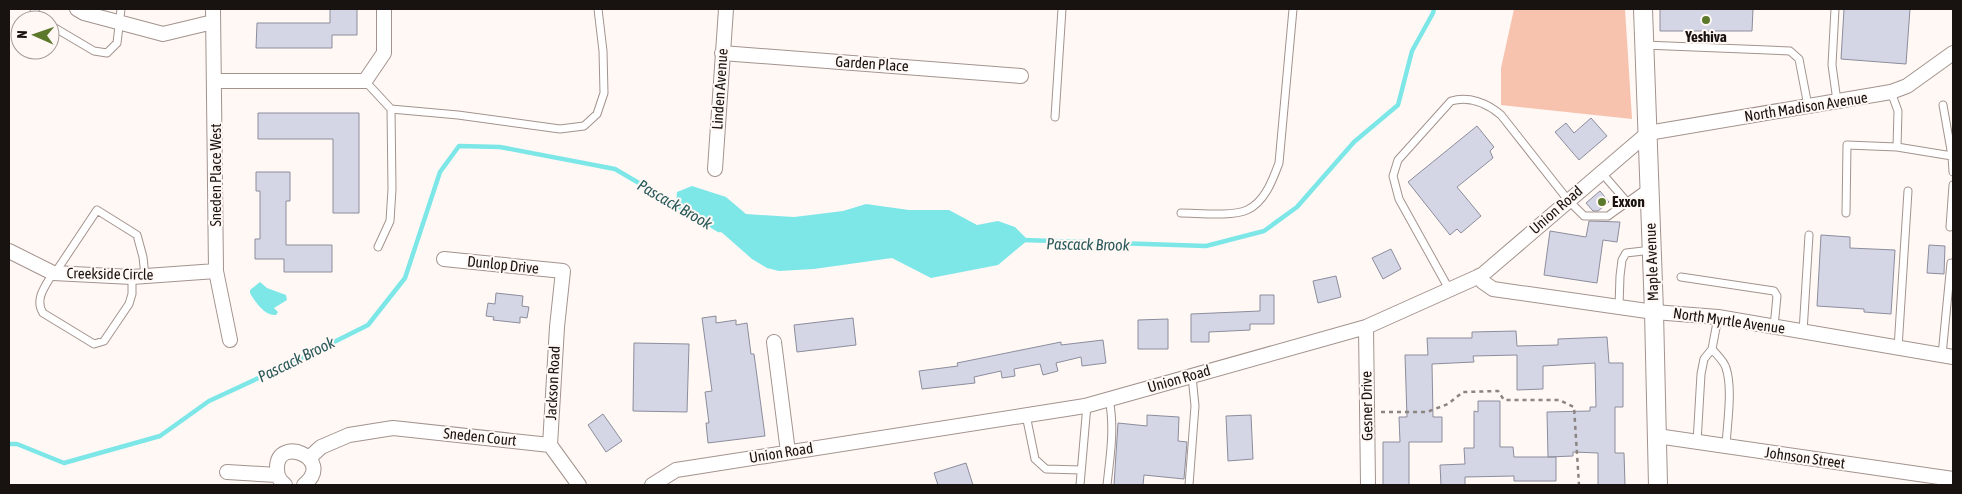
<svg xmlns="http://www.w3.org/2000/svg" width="1962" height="494" font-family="'Asap Condensed',sans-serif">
<rect width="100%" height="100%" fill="#fff8f5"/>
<path fill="#f7c3ae" d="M1514 9H1625L1632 119 1501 105V68Z"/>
<path fill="#7de7e8" d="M692 186 726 197 746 214 794 217 843 211 866 204 909 210H949L977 225 998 221 1015 227 1028 240 998 265 931 278 892 258 814 269 779 271 767 268 752 259 719 230 676 205 677 192Z
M260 282 267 288 286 295 287 300 274 308 278 312 276 315C265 316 255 302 250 293V290Z"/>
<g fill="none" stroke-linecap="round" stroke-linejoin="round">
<path stroke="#7de7e8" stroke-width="4.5" d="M1023 240 1206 246 1264 231 1297 207 1354 142 1398 105 1412 51 1433 13 1434 9
M9 444H17L64 463 160 436 209 401 308 355 368 325 405 278 440 172 459 146 500 147 615 169 719 230H723"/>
</g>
<path fill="#d4d6e5" stroke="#8c8d9c" d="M330 9H357V35H332V48H256L257 23H330Z
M1660 9H1753L1752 31H1660Z
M1844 9H1910L1906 64 1841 59Z
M258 113H359V213H333V139H258Z
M1591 118 1607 136 1579 160 1555 132 1566 123 1574 133Z
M1477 126 1494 147 1490 151 1493 158 1457 187 1481 216 1461 233 1457 229 1450 235 1408 182Z
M256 172H290V201H286V245H332V272H284V259H255V239H260V191H256Z
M1600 191 1609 202 1598 211H1593L1586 203Z
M1589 221 1620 222 1617 242 1603 240 1597 283 1544 275 1550 231 1586 237Z
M1821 235 1850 237V248L1895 250 1891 314 1864 312V309L1817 306Z
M1929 245 1945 246 1944 274 1927 273Z
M1391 249 1401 269 1383 279 1372 258Z
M1336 276 1341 297 1318 303 1313 281Z
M496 293 523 296 522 306 529 307 527 318 520 317V323L493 320 494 317 486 316 488 303 495 304Z
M1260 295H1274V324H1250V330L1209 332V342H1191V314L1260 311Z
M716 316V323L736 320V325L747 323 751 354H754L765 436 708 443 706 423H709L705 392 712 391 702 318Z
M853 318 856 345 797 352 794 325Z
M1168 319V349H1138V320Z
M1516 331 1517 346 1558 345V339L1607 337 1609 363H1623V407H1615V453H1624L1625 485H1598V453L1573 452V456L1548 457 1547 412 1590 411V407H1596L1595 363 1543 366V389L1517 390V355L1473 356 1474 362 1432 364 1433 417H1442V442H1409V485H1383V442H1400L1399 417H1407L1405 355H1428L1427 338H1472V332Z
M1103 340 1106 363 1082 366 1081 357 1056 363 1058 371 1043 375 1040 364 1014 369 1015 376 1002 378 1001 371 974 377 975 383 922 389 919 371 958 366 957 363 1061 342V345Z
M634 343 689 344 687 412 633 411Z
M1478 401H1500V447H1513L1514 457H1556V481H1514V476L1465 477V485H1441L1440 465 1465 464 1464 448H1474V411L1478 412Z
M603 414 622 441 606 452 588 425Z
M1147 415 1179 417 1178 441 1187 442 1184 479 1144 475 1143 485H1114L1118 423 1147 426Z
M1251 415 1253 459 1228 461 1226 416Z
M966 463 973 485H938L934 473Z"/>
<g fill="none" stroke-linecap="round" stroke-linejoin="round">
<g stroke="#a3938d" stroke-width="9">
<path id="service" d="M34 9 38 17 42 20
M1835 9 1832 65 1837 101
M50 25 94 51 107 53 117 43 121 9
M1644 45 1790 51 1799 59 1808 106
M365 81 391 109 392 189 390 221 378 247
M1943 105 1952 156
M391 109 458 115 560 129 584 126 597 114 604 93 603 51 598 9
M1055 117 1062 9
M1897 147 1952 156 1953 172
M1601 172 1627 202
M1181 213C1198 213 1231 217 1247 210 1265 202 1273 179 1279 163L1293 9
M1846 213 1847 145 1897 147 1898 111 1891 92
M1950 227 1953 185
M53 273C46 285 34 299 43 313L94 344 104 341 129 304 132 294V277
M55 273 97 210 137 235 143 257 145 276
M1681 277 1774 291 1777 296 1774 327
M1449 289 1399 199 1393 176 1398 160 1451 101C1469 96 1487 103 1501 115L1568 200 1584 216H1608L1647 188
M1619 306 1620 276 1622 260 1626 253 1652 250
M1803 332 1809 235
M1898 348 1908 191
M1712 349C1717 355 1724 361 1726 368 1733 389 1727 424 1726 446
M1942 355 1951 263
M1026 415 1035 459 1046 469 1081 470
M1697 442 1701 374 1704 359 1712 349 1718 317
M1080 485 1087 405
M1107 485C1110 457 1115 428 1109 399
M1189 485 1195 406 1192 376"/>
</g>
<g stroke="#a3938d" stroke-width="16">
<path id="minor" d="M77 9 84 13 163 34 213 22
M213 9 216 271 230 340
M722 53 1021 76
M215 81H365L384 53V9
M715 169 726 9
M9 251 53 273 132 277 216 271
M444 259 563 271 557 327 550 445 579 485
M1479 276 1483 282 1493 289 1654 312 1718 317 1953 357
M1366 327 1368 485
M774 342 788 452
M1657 436 1953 479
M309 458 321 447 349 435 393 428 550 445
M227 472 277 475
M285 485C279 480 277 476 277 468 277 434 336 459 304 485
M652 485 676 470 1085 406 1366 327 1482 275 1648 133 1891 92 1907 86 1953 53"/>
</g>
<g stroke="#a3938d" stroke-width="20">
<path id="tertiary" d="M1643 9 1654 312 1658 485"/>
</g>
<path stroke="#8b8582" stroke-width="2.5" stroke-dasharray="4 4" stroke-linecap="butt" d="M1381 412H1427L1448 404 1463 392 1498 391 1504 400H1559L1574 407 1579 485"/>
<use href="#service" stroke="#fff" stroke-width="7"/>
<use href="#minor" stroke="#fff" stroke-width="14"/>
<use href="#tertiary" stroke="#fff" stroke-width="18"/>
</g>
<g fill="#5c782b" stroke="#fff8f5" stroke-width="2">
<circle cx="1706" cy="20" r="5"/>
<circle cx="1602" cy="202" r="5"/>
</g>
<g text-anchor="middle" stroke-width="4" stroke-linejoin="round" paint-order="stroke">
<g font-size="15" font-weight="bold" fill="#181310" stroke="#fff8f5">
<text x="1706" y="42">Yeshiva</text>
<text x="1612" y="207" text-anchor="start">Exxon</text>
</g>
<g font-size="15" fill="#181310" stroke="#fff8f5">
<text transform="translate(872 64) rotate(4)" y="5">Garden Place</text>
<text transform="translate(720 89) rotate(-86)" y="5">Linden Avenue</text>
<text transform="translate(1806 107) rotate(-9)" y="5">North Madison Avenue</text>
<text transform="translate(216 175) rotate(-90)" y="5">Sneden Place West</text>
<text transform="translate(1556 210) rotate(-41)" y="5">Union Road</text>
<text transform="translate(1652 262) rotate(-92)" y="5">Maple Avenue</text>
<text transform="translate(503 265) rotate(6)" y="5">Dunlop Drive</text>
<text transform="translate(110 274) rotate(1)" y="5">Creekside Circle</text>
<text transform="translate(1729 321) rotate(8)" y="5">North Myrtle Avenue</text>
<text transform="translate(1179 379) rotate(-16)" y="5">Union Road</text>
<text transform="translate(553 383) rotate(-87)" y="5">Jackson Road</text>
<text transform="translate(1367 406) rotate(-91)" y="5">Gesner Drive</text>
<text transform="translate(480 437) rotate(6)" y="5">Sneden Court</text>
<text transform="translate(781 453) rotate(-9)" y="5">Union Road</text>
<text transform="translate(1805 458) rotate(8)" y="5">Johnson Street</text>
</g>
<g font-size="16" font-style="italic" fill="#2a595a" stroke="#fff8f5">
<text transform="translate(675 204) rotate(30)" y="6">Pascack Brook</text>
<text transform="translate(1088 244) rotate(1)" y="6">Pascack Brook</text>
<text transform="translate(296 359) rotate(-26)" y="6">Pascack Brook</text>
</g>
</g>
<rect width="1962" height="494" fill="none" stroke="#181310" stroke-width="20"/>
<g transform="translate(35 35) rotate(272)"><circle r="24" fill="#fff8f5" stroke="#a39c99"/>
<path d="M0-4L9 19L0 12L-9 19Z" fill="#5c782b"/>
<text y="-8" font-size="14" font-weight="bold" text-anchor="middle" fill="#181310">N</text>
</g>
</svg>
